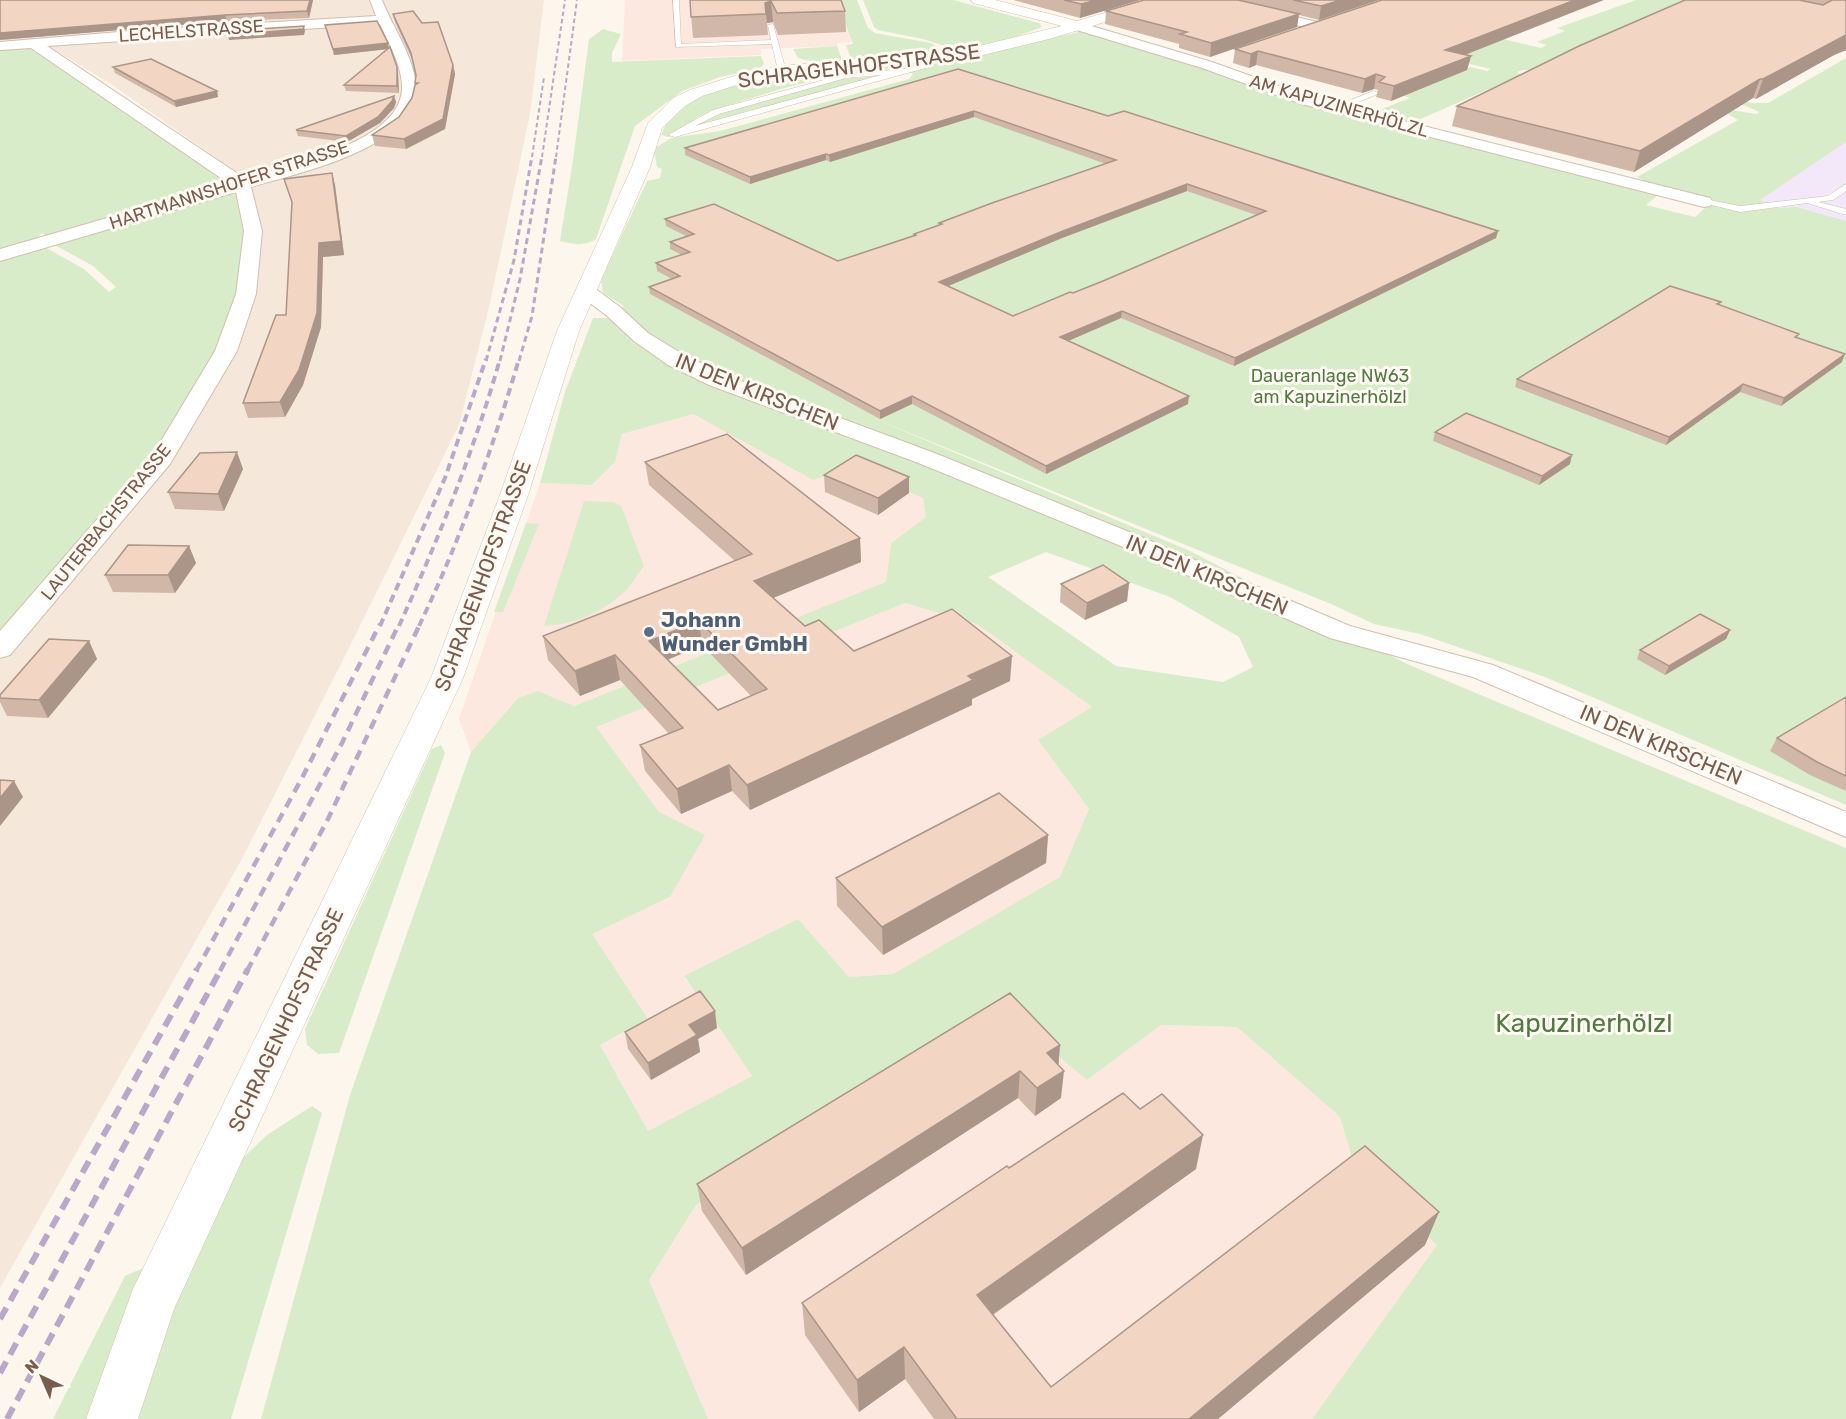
<svg xmlns="http://www.w3.org/2000/svg" width="1846" height="1419" font-family="Rubik,sans-serif">
<rect width="100%" height="100%" fill="#fdf6ec"/>
<path fill="#f5e8da" d="M0 0H544L530 114 490 303 459 425 348 650 243 857 0 1288V633L235 195 219 160 111 84 50 47 0 49Z"/>
<path fill="#fde8e0" d="M625 0H835L852 42 837 43V46L761 49V55L622 61Z
M693 414 813 480 853 468 923 498 926 517 891 543 886 582 574 706 538 691 518 698 471 752 459 719 540 483 592 485 615 462 622 434Z
M905 603 977 624 1093 708 1038 740 1089 809 1061 877 893 974 849 977 798 919 684 977 752 1076 648 1131 600 1045 648 1020 591 934 670 897 659 812 595 727Z
M1009 1016 1087 1080 1161 1025 1237 1027 1340 1117 1356 1171 1437 1245 1312 1419H708L649 1280 696 1205Z"/>
<path fill="#f3e8fa" d="M1846 142V222L1781 210 1759 200Z"/>
<path fill="#d8ecc9" fill-rule="evenodd" d="M836 0H857L868 28 875 33 931 43 937 47V52L851 59 846 45 853 44Z
M863 0H953L1039 23 1042 27 1010 39 962 48 948 47 923 39 878 30 874 27Z
M1636 0H1704L1531 70H1523L1517 72 1521 75 1409 124 1372 113 1410 98 1398 94 1470 67 1487 71 1491 69 1330 30 1385 11 1541 48 1547 45 1537 42 1565 31 1557 28Z
M603 29 621 34 612 53V62L761 56 764 64 759 69 720 77 682 91 635 126 596 239C583 247 574 244 560 241L573 160 589 39Z
M1088 30 1194 63 1212 72 1303 102 1471 148 1659 194 1646 205 1695 217 1714 200 1655 186 1637 177 1738 120 1728 114 1684 103 1757 114 1759 112C1741 103 1725 98 1705 92L1753 103H1768L1846 58V142L1760 200 1779 208 1796 207 1846 221V805L1545 677 1420 634 1374 624 1331 604 865 415 1188 550 1407 664 1846 848V1419H1312L1437 1245 1356 1171 1340 1117 1237 1027 1161 1025 1087 1080 1009 1016 696 1205 649 1280 708 1419H261L350 1095 471 752 518 698 538 691 574 706 886 582 891 543 926 517 923 498 853 468 813 480 693 414 622 434 615 462 592 485 540 483 565 392 593 318H608L624 306 603 293 601 280 647 181 660 178 662 169 657 167 654 149 671 138 720 131 909 79 913 74C876 56 751 98 710 111 698 117 689 120 685 133L668 137 661 135 670 115 697 97 750 78 958 59ZM1046 552 1170 597 1239 637 1253 667 1223 682 1116 666 988 577ZM905 603 977 624 1092 707 1038 740 1089 809 1060 877 893 974 849 977 798 919 684 976 752 1076 648 1131 600 1045 648 1019 592 934 670 897 705 835 659 812 596 727Z
M837 46 842 60 816 62 798 58 793 49Z
M28 47 214 172 225 182 219 188 235 195 243 232 235 296 216 352 174 423 62 563 0 633V257L41 245 84 269 109 292 116 287 93 266 53 244 55 242 42 233 34 241 0 251V49Z
M878 76 877 77 698 125 699 122 716 114 841 79Z
M584 501 613 502 621 506 644 566C637 574 632 585 624 592 602 613 573 625 544 626Z
M526 523 539 524 503 612H494Z
M441 745 445 753 339 1053 318 1054 307 1045 305 1029 432 749Z
M312 1106 322 1113 231 1419H133L174 1298 243 1158 267 1135Z
M143 1268 91 1419H53L125 1276Z"/>
<g fill="none" stroke-linecap="round" stroke-linejoin="round">
<g stroke="#d1beb0" stroke-width="1">
<path id="lane" d="M673 0H679L681 44 771 40 768 25 773 24 786 71 782 73 778 71 772 44 676 47Z
M924 56 928 58 929 67 675 137 668 135 713 110 846 74 904 69 922 64 920 58ZM881 75 695 126 719 114 846 78Z
M1373 91 1380 93 1339 110 1332 108Z
M1846 184V191L1833 200 1818 202 1846 209V215L1807 203 1740 212 1700 202 1704 199 1740 206 1828 196Z"/>
</g>
<g stroke="#d1beb0" stroke-width="2">
<path id="street" d="M370 0H382C393 28 413 55 416 85 423 147 295 174 251 187L262 231 256 294 237 351 170 464 10 655 0 658V631L152 456 215 351 236 294 244 231 236 192 0 261V249L228 183 31 48 0 50V42L143 30 376 16ZM380 24C389 44 403 67 402 90 398 144 285 166 244 178L47 46Z
M1259 8 1326 24 1328 27 1321 31 1254 15 1253 12Z
M1075 21 1212 62 1312 98 1710 198 1713 202 1710 206 1704 207 1302 104 1202 68 1070 28 1068 25Z
M586 285 593 287 620 307 648 333 684 355 725 375 937 454 1139 536 1350 626 1493 665 1846 812V837L1473 677 1330 638 1121 546 921 464 709 385 668 365 634 341 606 315 579 295 576 291 579 287Z"/>
</g>
<g stroke="#d6c0b0" stroke-width="1">
<path id="secondary" d="M971 0H995L1077 21 1148 0H1170L1168 3 1049 39 979 56 782 76 743 83 702 96 685 106 662 128 650 167 579 331 528 495 463 678 174 1309 138 1419H86L133 1289 431 678 500 495 557 331 632 167 648 123 673 98 690 90 740 74 782 66 979 46 1062 26 973 3Z"/>
</g>
<use href="#lane" fill="#fff" fill-rule="evenodd"/>
<use href="#street" fill="#fff" fill-rule="evenodd"/>
<use href="#secondary" fill="#fff" fill-rule="evenodd"/>
<path stroke="#b9a8c9" stroke-width="2" stroke-dasharray="4.5 3" stroke-linecap="butt" d="M532 157 544 77
M542 157 565 0
M556 157 577 0"/>
<path stroke="#b9a8c9" stroke-width="3" stroke-dasharray="6 4" stroke-linecap="butt" d="M486 361 514 260 532 156
M500 361 520 279 542 156
M519 361 532 316 556 156"/>
<path stroke="#b9a8c9" stroke-width="4" stroke-dasharray="8 5" stroke-linecap="butt" d="M380 626 445 478 486 359
M399 626C438 540 474 451 500 359
M419 626C460 541 492 450 519 359"/>
<path stroke="#b9a8c9" stroke-width="4.5" stroke-dasharray="10 7" stroke-linecap="butt" d="M196 971 302 778 380 624
M220 971 342 743 399 624
M247 971 328 819 420 624"/>
<path stroke="#b9a8c9" stroke-width="6" stroke-dasharray="13 8" stroke-linecap="butt" d="M0 1319 197 969
M0 1373 221 969
M7 1419 248 969"/>
</g>
<path fill="#d1b7a8" fill-rule="evenodd" d="M313 0 309 18 227 21 0 40Z
M690 0H841L845 11 846 32 778 35 773 22 767 23 768 35 693 38Z
M1013 0H1140L1080 18Z
M1144 0H1379L1319 20 1299 15 1297 27 1210 57 1179 48V44L1105 24 1106 11Z
M1685 0H1846V50L1834 55 1756 99 1753 98 1634 172 1452 126 1457 106Z
M393 14 422 23 453 65 455 74 445 129 406 149 375 146 372 135 399 117 412 98 415 85 416 76 413 62 395 22Z
M326 30 388 43 398 73 399 93 346 91 344 85 388 49 334 55Z
M1235 49 1466 55 1471 56 1467 70 1391 101 1376 97 1378 90 1374 89 1362 93 1256 65 1249 68 1233 63Z
M113 67 217 91 218 97 176 107 115 73Z
M958 69 1108 116 1498 231 1496 238 1234 366 1121 318 1068 341 1188 404 1046 474 912 404 880 419 650 294 649 287 672 279 657 271 656 263 682 255 670 249V242L686 236 666 226 665 219 838 261 914 236V234L939 225V223L1106 164 974 117 830 162 826 160 750 184 685 155V148ZM1187 191 1256 215 1103 281 1013 316 947 286 1062 238Z
M394 96 396 102 394 108 380 123 347 142 298 136 296 130Z
M332 173 335 185 344 255 323 257 321 327 303 385 285 417 248 418 243 403 286 315Z
M1720 305 1799 334 1797 338 1842 362 1781 406 1740 392 1666 445 1515 387 1517 379Z
M1435 432 1570 464 1539 485 1433 441Z
M645 462 860 538 861 562 773 598 805 626 854 651 1010 681 972 699V705L750 810 732 791 681 814 645 771 640 745 669 734 620 680 580 696 548 660 543 636 735 561 649 485ZM702 645 751 696 718 710 667 660Z
M243 469 224 511 175 509 168 492Z
M824 475 909 477V493L878 515 825 492Z
M189 546 196 563 175 593 113 592 105 575Z
M1129 583 1127 601 1085 620 1060 602 1061 584Z
M1730 630 1726 639 1665 675 1637 659 1640 650Z
M89 641 97 659 48 718 7 716 0 702V695Z
M1846 697V791L1810 775 1770 751 1777 738Z
M1048 835 1046 863 883 955 837 906 836 878Z
M717 1028 698 1039 700 1052 651 1080 628 1049 625 1032Z
M1060 1045 1058 1065 1061 1098 1035 1116 1018 1098 746 1275 702 1211 697 1184Z
M1009 1168 1196 1169 993 1315 1051 1387 1439 1212 1425 1245 1218 1419H934L905 1379 859 1412 805 1335 802 1303Z"/>
<path fill="#aa9588" d="M310 0H313L309 18 307 11Z
M1097 0H1140L1080 18 1081 4Z
M1341 0H1379L1319 20 1321 6Z
M1575 0H1604L1442 64 1445 50Z
M771 1 773 22 767 23 765 3Z
M1299 14 1297 27 1210 57 1211 43Z
M225 15 227 21 0 40V33Z
M304 26 305 31 304 35 229 40 228 35Z
M1846 35V50L1834 55 1756 99 1763 79Z
M388 43 389 49 334 55 333 49Z
M1258 51 1256 65 1249 68 1251 54Z
M1471 56 1467 70 1391 101 1394 86Z
M453 65 455 74 445 129 406 149 404 139Z
M397 67 398 73 399 93 397 86Z
M1376 74 1374 89 1362 93 1365 79Z
M1760 79 1753 98 1634 172 1640 151Z
M217 91 218 97 176 107 174 101Z
M394 96 396 102 394 108 380 123 347 142 346 136Z
M974 111V117L830 162 829 155Z
M826 154V160L750 184V177Z
M332 173 335 185 344 255 323 257 321 327 303 385 285 417 280 402 319 243Z
M1187 184V191L1062 238 939 290V282L1063 231Z
M1498 231 1496 238 1234 366 1235 358Z
M1122 311 1121 318 1059 345 1060 337Z
M1845 354 1842 362 1781 406 1784 398Z
M1743 384 1740 392 1666 445 1669 437Z
M912 396V404L880 419V411Z
M1189 396 1188 404 1046 474V466Z
M237 452 243 469 224 511 218 494Z
M1572 455 1570 464 1539 485 1542 476Z
M909 477V493L878 515V498Z
M860 538 861 562 756 605 754 581Z
M189 546 196 563 175 593 168 575Z
M1129 583 1127 601 1085 620 1087 603Z
M699 621 702 645 653 666 649 641Z
M1730 630 1726 639 1665 675 1669 666Z
M89 641 97 659 48 718 39 700Z
M615 655 620 680 580 696 575 671Z
M1012 656 1010 681 972 699V705L750 810 747 785 968 676Z
M729 765 732 791 681 814 677 789Z
M14 781 23 797 0 826V798Z
M1048 835 1046 863 883 955 882 927Z
M715 1011 717 1028 698 1039 700 1052 651 1080 648 1063 689 1025Z
M1060 1045 1058 1072 1047 1053Z
M1020 1071 1018 1098 746 1275 742 1248Z
M1064 1071 1061 1098 1035 1116 1037 1088Z
M1203 1135 1196 1169 975 1327 977 1295Z
M1439 1212 1425 1245 1218 1419H1189Z
M904 1347 905 1379 859 1412 857 1380Z"/>
<path fill="#f3d5c3" stroke="#aa9588" stroke-width="1.5" fill-rule="evenodd" d="M0 0H310L307 11 225 15 0 33Z
M690 0H841L845 11 777 13 771 1 765 3 766 14 691 17Z
M1064 0H1097L1081 4Z
M1144 0H1238L1299 14 1211 43 1180 34 1187 32 1106 11Z
M1293 0H1341L1321 6Z
M1382 0H1575L1445 50 1471 56 1394 86 1379 82 1385 77 1376 74 1365 79 1258 51 1251 54 1235 49Z
M1685 0H1799L1823 5 1832 0H1846V35L1763 79H1760L1640 151 1457 106 1579 46Z
M413 11 422 23 438 22 453 65 443 119 404 139 372 135 399 117 412 98 415 85 418 83H415L416 75 411 53 393 14Z
M377 21 388 43 333 49 325 25Z
M304 26 303 29 228 35 227 31Z
M390 47 397 67V86L344 85Z
M151 59 217 91 174 101 113 67Z
M958 69 1108 116 1124 111 1498 231 1235 358 1122 311 1060 337 1189 396 1046 466 912 396 880 411 649 287 680 276 656 263 690 252 670 242 694 234 665 219 714 204 838 261 916 235 914 234 942 224 939 223 992 203 1116 160 974 111 829 155 826 154 750 177 685 148ZM1187 184 1266 211 1103 281 1073 293 1070 292 1013 316 939 282 1063 231Z
M394 96 392 101 378 117 346 136 296 130Z
M332 173 341 241 319 243 317 313 299 370 280 402 243 403 276 315H286L292 202 284 179Z
M1670 286 1721 302 1717 304 1799 334 1795 337 1845 354 1784 398 1743 384 1669 437 1517 379Z
M1466 413 1572 455 1542 476 1435 432Z
M727 434 860 538 754 581 805 626 819 620 854 651 952 609 1012 656 968 676 973 680 747 785 729 765 677 789 640 745 683 728 615 655 575 671 543 636 752 554 645 462ZM699 621 767 689 718 710 649 641Z
M237 452 218 494 168 492 200 453Z
M856 455 909 477 878 498 824 475Z
M128 545 189 546 168 575H105Z
M1103 565 1129 583 1087 603 1061 584Z
M1700 614 1730 630 1669 666 1640 650Z
M49 639 89 641 39 700 0 698V695Z
M1846 697V776L1817 762 1777 738Z
M0 780 14 781 0 798Z
M999 793 1048 835 882 927 836 878Z
M700 991 715 1011 689 1025 697 1035 648 1063 625 1032Z
M1010 993 1060 1045 1047 1053 1064 1071 1037 1088 1020 1071 742 1248 697 1184Z
M1123 1093 1140 1109 1162 1094 1203 1135 977 1295 1051 1387 1365 1146 1439 1212 1189 1419H957L904 1347 857 1380 802 1303 1007 1166 1009 1168Z"/>
<circle fill="#5c6f8a" stroke="#fffaf3" stroke-width="2" cx="649" cy="632" r="6"/>
<g text-anchor="middle" stroke-width="6" stroke-linejoin="round" paint-order="stroke">
<g font-size="18" fill="#7a5c4d" stroke="#fffaf3">
<text transform="translate(191 31) rotate(-4)" y="6">LECHELSTRASSE</text>
<text transform="translate(1339 106) rotate(16)" y="6">AM KAPUZINERHÖLZL</text>
<text transform="translate(229 185) rotate(-18)" y="6">HARTMANNSHOFER STRASSE</text>
<text transform="translate(106 522) rotate(-51)" y="6">LAUTERBACHSTRASSE</text>
</g>
<g font-size="18" fill="#537a41" stroke="#fffaf3">
<text x="1330" y="382">Daueranlage NW63<tspan x="1330" dy="21">am Kapuzinerhölzl</tspan></text>
</g>
<g font-size="21" fill="#7a5c4d" stroke="#fffaf3">
<text transform="translate(859 66) rotate(-7)" y="7">SCHRAGENHOFSTRASSE</text>
<text transform="translate(757 392) rotate(22)" y="7">IN DEN KIRSCHEN</text>
<text transform="translate(1207 575) rotate(23)" y="7">IN DEN KIRSCHEN</text>
<text transform="translate(483 576) rotate(-70)" y="7">SCHRAGENHOFSTRASSE</text>
<text transform="translate(1661 745) rotate(23)" y="7">IN DEN KIRSCHEN</text>
<text transform="translate(286 1020) rotate(-65)" y="7">SCHRAGENHOFSTRASSE</text>
</g>
<g font-size="21" font-weight="bold" fill="#4e5e75" stroke="#fffaf3" text-anchor="start">
<text x="661" y="627">Johann<tspan x="661" dy="24">Wunder GmbH</tspan></text>
</g>
<g font-size="26" fill="#537a41" stroke="#fffaf3">
<text x="1584" y="1032">Kapuzinerhölzl</text>
</g>
</g>
<g transform="translate(42 1377) rotate(316)" stroke="#fffaf3" stroke-width="4.5" paint-order="stroke">
<path d="M0-4.5L10 22L0 15L-10 22Z" fill="#7a5c4d"/>
<text y="-9" font-size="16" font-weight="bold" text-anchor="middle" fill="#7a5c4d">N</text>
</g>
</svg>
